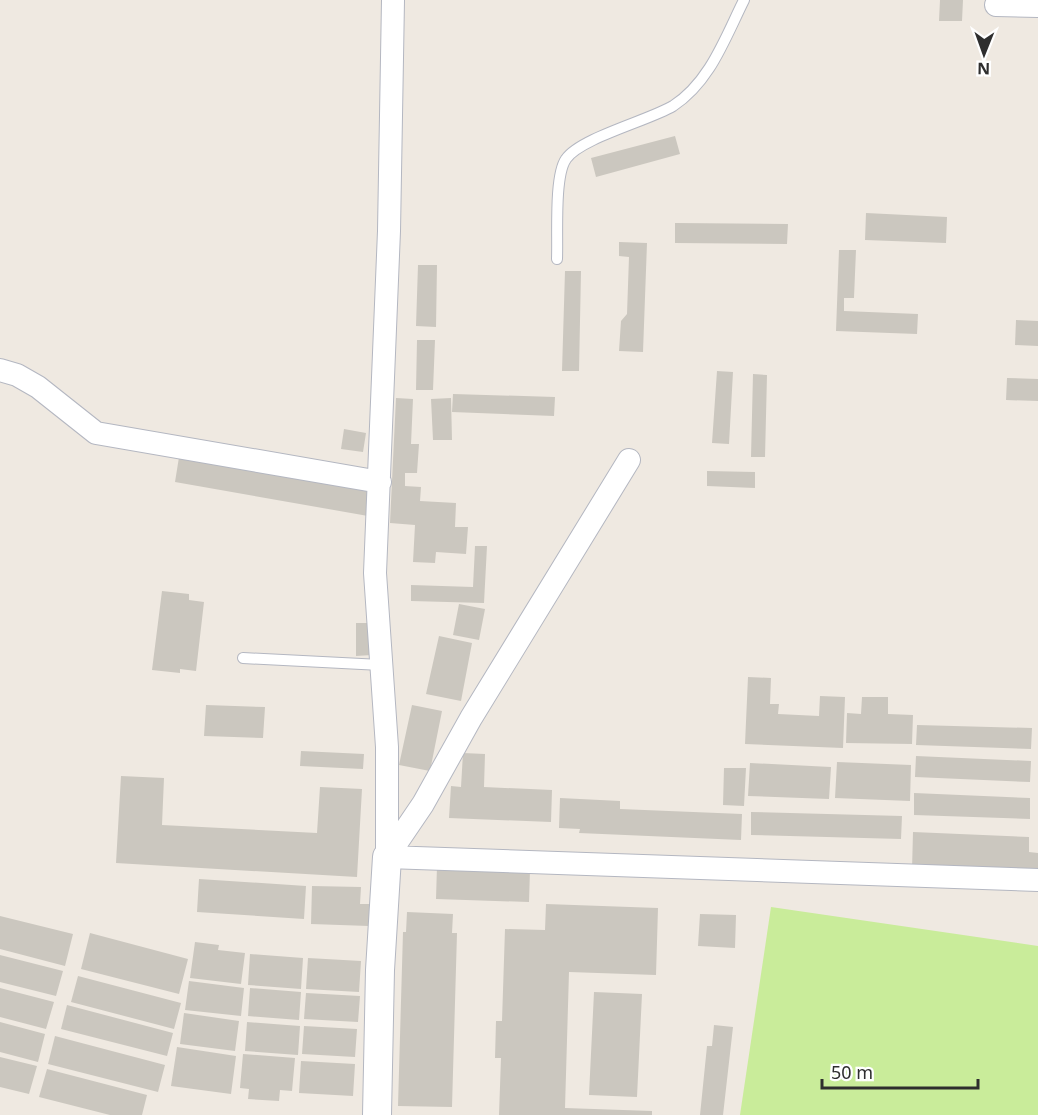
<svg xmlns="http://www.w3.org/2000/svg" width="1038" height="1115" font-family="'Noto Sans',sans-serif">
<rect width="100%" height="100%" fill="#efe9e1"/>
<path fill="#c9ec9a" d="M771 907 1038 946V1115H740Z"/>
<path fill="#cbc7bf" d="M940 0H963L962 21H939Z
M675 136 680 154 596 177 591 158Z
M866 213 947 217 946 243 865 240Z
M675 223 788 224 787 244 675 243Z
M619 242 647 243 643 352 619 351 621 321 627 314 629 257 619 256Z
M839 250H856L854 298H844V311L918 314 917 334 836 331Z
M418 265H437L436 327 416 326Z
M565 271H581L579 371H562Z
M1016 320 1038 321V346L1015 345Z
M417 340H435L433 390H416Z
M717 371 733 372 729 444 712 443Z
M753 374 767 375 765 457H751Z
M1007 378 1038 379V401L1006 400Z
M453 394 555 397 554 416 452 412Z
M396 398 413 399 411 444H419L417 473H405V486L421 487 420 501 456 503 455 527H468L466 554 436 552 435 563 413 562 415 525 390 523Z
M451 398 452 440H433L431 399Z
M344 429 366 433 363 452 341 449Z
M180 451 367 484 368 516 175 482Z
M707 471 755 472V488L707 486Z
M475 546H487L484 603 411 601V585L473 587Z
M162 591 189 594V600L204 602 196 671 180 669V673L152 670Z
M459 604 485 609 479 640 453 635Z
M356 623H371L372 655 356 656Z
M439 636 472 643 461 701 426 694Z
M748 677 771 678 770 704H779L778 714 819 716 820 696 845 697 843 748 745 744Z
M862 697H888V714L913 715 912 744 846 743 847 713 861 714Z
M206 705 265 707 263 738 204 736Z
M412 705 442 711 430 771 399 765Z
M917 725 1032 728 1031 749 916 745Z
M301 751 364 754 363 769 300 766Z
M463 753 485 754 484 787 552 790 551 822 449 818 451 786 461 787Z
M916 756 1031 761 1030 782 915 777Z
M837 762 911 765 910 801 835 798Z
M750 763 831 767 829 799 748 796Z
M724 768H746L744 806 723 805Z
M121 776 164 778 162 825 317 833 320 787 362 789 357 877 116 863Z
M914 793 1030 798V819L914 815Z
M560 798 620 801V809L742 814 741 840 579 833 580 829 559 828Z
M751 812 902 816 901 839 751 835Z
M913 832 1029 837V852L1038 853V875L912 870Z
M437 866 530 870 529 902 436 899Z
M199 879 306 886 304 919 197 912Z
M312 886 361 887 360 904H370L369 926 311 924Z
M546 904 658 908 656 975 569 972 565 1108 652 1111V1115H499L501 1058H495L496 1021H502L505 929 545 930Z
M407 912 453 914 452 933H457L452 1107 398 1106 403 932H406Z
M700 914 736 915 735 948 698 946Z
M0 916 73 934 65 966 0 949Z
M90 933 188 959 179 994 81 969Z
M195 942 219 945 218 950 245 953 241 984 190 978Z
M250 954 303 958 301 989 248 985Z
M0 955 63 971 56 996 0 982Z
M308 958 361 961 359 992 306 989Z
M78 976 181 1003 174 1029 71 1002Z
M189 981 244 988 241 1016 185 1010Z
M0 988 54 1002 46 1029 0 1017Z
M250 988 301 992 299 1020 248 1016Z
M594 992 642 994 637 1097 589 1095Z
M306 993 360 996 358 1022 304 1019Z
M67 1005 173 1033 167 1056 61 1029Z
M184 1013 239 1021 235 1051 180 1044Z
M0 1022 45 1034 38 1062 0 1052Z
M247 1022 300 1026 298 1055 245 1051Z
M714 1025 733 1027 723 1115H700L707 1046H712Z
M304 1026 357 1029 355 1057 302 1054Z
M55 1036 165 1065 158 1092 48 1064Z
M177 1047 236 1056 231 1094 171 1086Z
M243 1054 295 1058 292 1091 280 1090 279 1101 248 1099 249 1089 240 1088Z
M0 1057 37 1066 29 1094 0 1087Z
M301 1061 355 1064 353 1096 299 1093Z
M47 1069 147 1095 142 1115H110L39 1097Z"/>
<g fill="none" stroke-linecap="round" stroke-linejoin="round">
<g stroke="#b4b7c1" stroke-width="12">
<path id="service" d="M557 259C558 236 554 176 566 159 580 138 650 120 673 106 710 82 725 38 744 0
M243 658 381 665"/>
</g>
<g stroke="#b4b7c1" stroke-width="24">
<path id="minor" d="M996 5 1038 6
M0 370 17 375 38 387 96 433 380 482
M387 857V747L375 573 389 231 393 0
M387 857 1038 880
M387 857 423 804 471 718 629 460"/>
</g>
<g stroke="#b4b7c1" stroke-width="30">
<path id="tertiary" d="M377 1115 380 970 387 857"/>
</g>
<use href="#service" stroke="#fff" stroke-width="10"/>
<use href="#minor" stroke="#fff" stroke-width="22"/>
<use href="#tertiary" stroke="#fff" stroke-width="28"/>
</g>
<g transform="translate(984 54) rotate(181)" stroke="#ffffff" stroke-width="4.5" paint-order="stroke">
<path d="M0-4.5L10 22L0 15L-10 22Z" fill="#2e2e2e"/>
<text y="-9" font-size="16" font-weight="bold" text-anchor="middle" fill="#2e2e2e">N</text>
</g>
<path d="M822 1079v9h156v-9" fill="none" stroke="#2e2e2e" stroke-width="3"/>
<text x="831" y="1079" font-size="18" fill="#2e2e2e" stroke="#ffffff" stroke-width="4.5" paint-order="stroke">50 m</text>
</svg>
